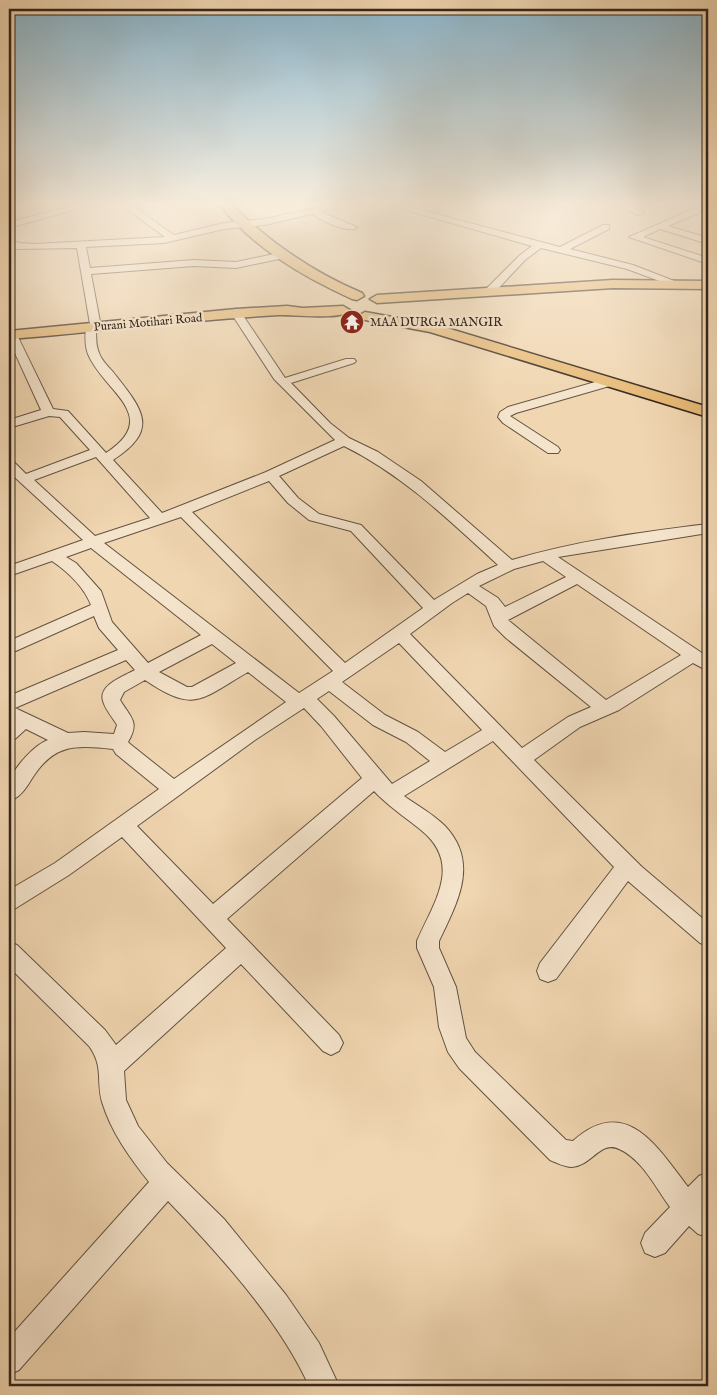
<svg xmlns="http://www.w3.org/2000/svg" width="717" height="1395" font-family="'IM FELL English',serif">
<rect width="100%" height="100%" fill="#f0d6b1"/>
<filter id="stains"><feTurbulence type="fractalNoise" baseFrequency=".004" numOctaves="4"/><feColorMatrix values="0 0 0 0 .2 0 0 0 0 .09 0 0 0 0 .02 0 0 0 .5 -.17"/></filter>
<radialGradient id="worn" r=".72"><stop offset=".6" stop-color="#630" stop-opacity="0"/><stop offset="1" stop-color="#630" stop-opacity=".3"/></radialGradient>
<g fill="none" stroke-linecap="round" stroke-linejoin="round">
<g stroke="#625241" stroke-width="2">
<path id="minor" d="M77 205H91L9 228V222Z
M121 205H131L174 235 224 223 265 219 329 205H345L321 212 357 227 355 229C342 231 323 221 312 214L265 225 224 229 164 243 86 247 90 268 194 260 236 262 284 252 289 255 284 258 236 268 194 266 91 274 101 327 96 330C96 338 96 346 99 353 102 361 108 366 113 372 142 409 161 429 113 460L162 513 266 472 335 440 274 379 231 313 236 310 240 311 285 378 346 359H354L356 361 354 363 291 383 330 423 349 438 378 452 421 481 512 560C575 541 642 532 708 524V533L558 557 708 657V671L693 663 619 710 580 727 534 760 642 867 708 923V946L700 943 628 881 556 979 548 982 540 979 537 971 540 963 614 867 493 741 404 796C418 806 433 814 445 826 480 863 457 903 439 941V948L456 987 466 1038 475 1052 566 1140 573 1141C626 1093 658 1148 688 1187L699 1176 708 1172 707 1206 708 1207V1237L698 1234 689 1226 665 1253 655 1257 645 1253 641 1243 645 1233 670 1207C656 1188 642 1159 619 1149 601 1140 591 1166 572 1167 565 1167 557 1163 550 1160L459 1068 448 1052 439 1027 434 987 417 948V941C434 902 463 864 421 830 405 817 388 806 374 791L227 919 339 1035 343 1043 339 1051 331 1055 323 1051 241 964 124 1071 126 1100 138 1126 167 1163 224 1219 286 1295 319 1343 339 1386H309C280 1321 218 1253 168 1201L19 1370 9 1375V1338L149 1182C130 1158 111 1132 102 1102 96 1080 104 1067 89 1046L9 967V942L17 945 105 1030 116 1045 226 948 122 837 69 875 16 908 9 911V890L55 863 159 789 116 754 113 749C74 745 53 744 31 780 25 790 19 798 9 801 9 795 7 786 9 781 15 767 34 745 48 740L26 729 15 739 9 741V723L11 722 9 721V696L118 650 99 628 94 616 9 654V641L91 605C84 587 68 572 52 561L9 576V566L83 540 9 472V461L14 462 26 474 90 450 60 417 49 416 9 428V420L41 410 9 340V333H16L17 335 53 409 68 411 106 453C163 416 103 391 88 354 85 346 85 336 86 327L90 324 77 248 17 249 9 246V239L19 243 35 244 165 237ZM344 446C403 475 450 521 498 565L477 574 434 600 361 525 319 514 298 498 279 476ZM96 457 150 518 95 536 34 480ZM269 481 288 503 309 520 351 531 423 608 345 663 192 512ZM181 517 333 671 299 693 104 543ZM91 548 201 635 148 663 112 622 101 591 76 563 66 557ZM543 561 566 577 505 607 498 598 479 586 514 569ZM577 584 681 655 606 700 508 620ZM468 593 486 606 494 626 506 638 591 707 568 717 522 748 410 634 452 603ZM399 643 482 730 445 752 418 732 385 715 342 682ZM212 644 236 663 192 687H187L159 672ZM126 660 135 670C124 676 98 685 103 701 105 709 113 718 117 725L114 734 84 732 68 733 15 708ZM248 672 286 702 174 779 130 744 128 742C140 722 131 718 120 700L124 692 145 680C195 714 201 699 248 672ZM329 691 373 725 406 742 430 761 392 784 334 716 317 699ZM304 708 321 726 362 778 213 904 137 826 255 740Z
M388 205H402L560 247 603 225H609V229L570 249 633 265 682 284 677 287 673 286 627 269 541 248 525 260 494 293H486V289L519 256 532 246Z
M618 205H629L644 213 637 215Z
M696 208 700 211 699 213 668 226 708 238V244L660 229 643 237 708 258V264L629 237Z
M609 378 613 379 615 382 613 385 516 413 510 416 558 447 560 450 558 453H548L503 423 498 417 500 412 508 407Z"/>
</g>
<g stroke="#32261c" stroke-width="3">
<path id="major" d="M220 205H232C270 243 313 272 362 293L364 296 357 300 352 299C304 277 253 248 220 205Z
M613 280 708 281V289L613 288 377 303 370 299 377 295Z
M287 306 303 308 343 306 350 310C342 321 293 314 279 315 189 320 99 332 9 339V331L236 309Z
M365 312 437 325 708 407V417L430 332 360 319 358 316Z"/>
</g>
<use href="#minor" fill="#f5e4cc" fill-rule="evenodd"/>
<use href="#major" fill="#e8bb78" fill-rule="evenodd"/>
</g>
<linearGradient id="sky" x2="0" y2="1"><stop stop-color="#89b6ce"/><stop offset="0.51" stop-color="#f8eddc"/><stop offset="1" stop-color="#f8eddc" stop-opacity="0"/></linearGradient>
<rect width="717" height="400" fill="url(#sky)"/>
<defs>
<g id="temple-disc" transform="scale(1.25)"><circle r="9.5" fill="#8f2418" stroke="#f5e4cc"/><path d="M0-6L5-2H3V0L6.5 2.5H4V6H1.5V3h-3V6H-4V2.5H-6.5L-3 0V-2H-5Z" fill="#fff"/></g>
</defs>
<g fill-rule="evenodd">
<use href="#temple-disc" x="352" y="322"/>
</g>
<g text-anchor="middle" stroke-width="5" stroke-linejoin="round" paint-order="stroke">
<g font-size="12" fill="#32261c" stroke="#f5e4cc">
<text transform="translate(148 322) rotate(-5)" y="4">Purani Motihari Road</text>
</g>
<g font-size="12" fill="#32261c" stroke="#f5e4cc" text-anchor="start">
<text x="370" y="326">MAA DURGA MANGIR</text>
</g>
</g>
<rect width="717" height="1395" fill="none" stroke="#f0d6b1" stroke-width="30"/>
<rect x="10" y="10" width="697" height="1375" fill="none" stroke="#32261c" stroke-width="2.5"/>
<rect x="15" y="15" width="687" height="1365" fill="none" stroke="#32261c"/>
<rect width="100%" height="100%" filter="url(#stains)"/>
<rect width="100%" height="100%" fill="url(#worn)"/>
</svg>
